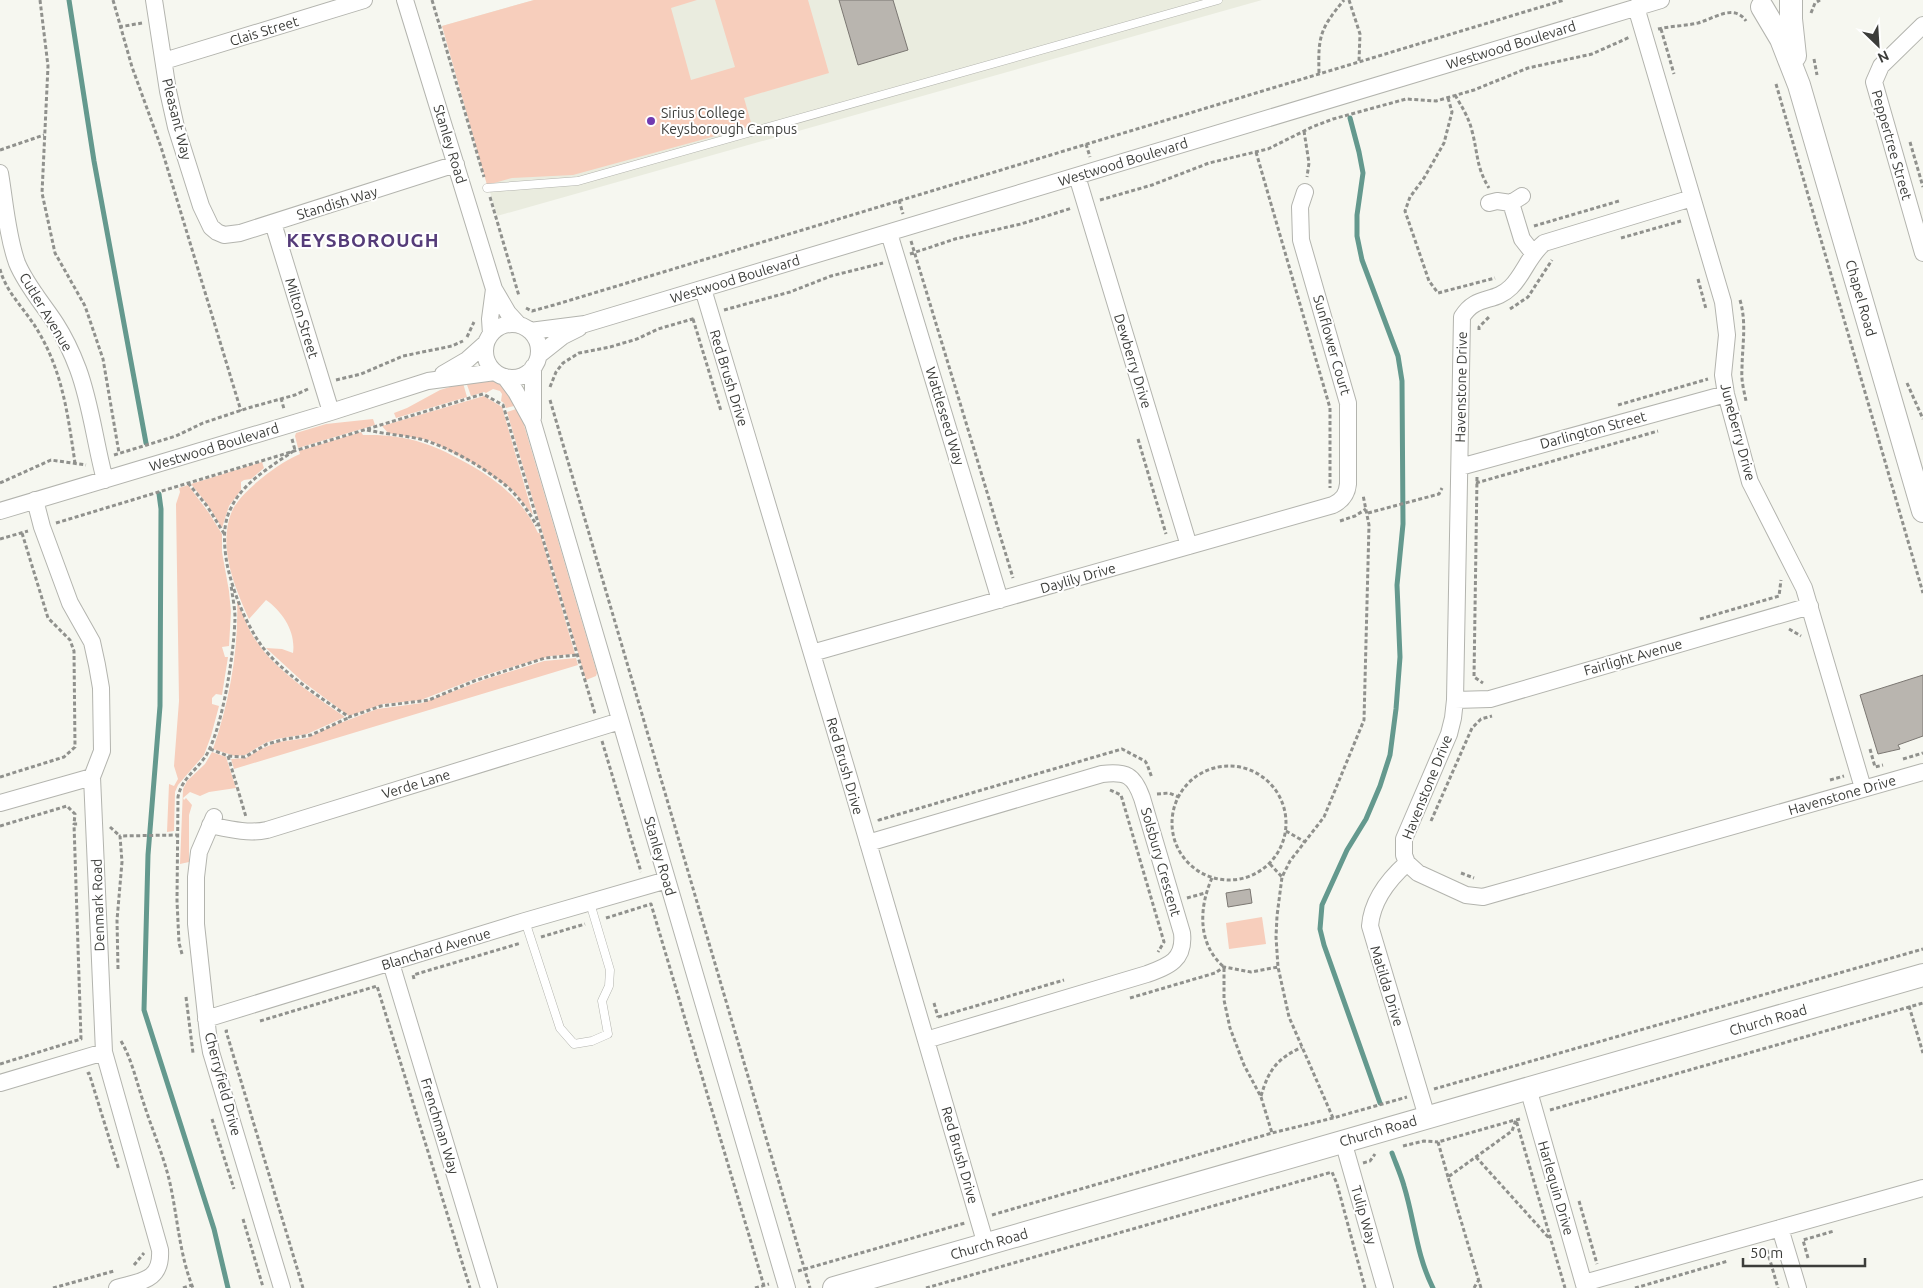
<svg xmlns="http://www.w3.org/2000/svg" width="1923" height="1288" font-family="Ubuntu,sans-serif">
<rect width="100%" height="100%" fill="#f6f7f0"/>
<path fill="#eaecdf" d="M534 0H1262L497 216 442 26Z"/>
<path fill="#f7cebc" d="M534 0H697L671 8 691 80 735 67 715 0H808L829 73 744 98 752 126 573 175 512 178 487 185 442 26Z
M489 379 503 383 518 405 506 408 504 403 501 401 502 394 500 391 493 389 486 393 484 392 471 396 466 382Z
M463 383 467 397 396 418 394 413 407 408 440 390Z
M484 396 502 407 533 515 512 489 475 464 429 440 388 433 382 426Z
M519 408 597 673 596 676 586 680 507 412Z
M373 419 375 425 298 448 295 436 296 433 326 424Z
M361 432 363 435C407 434 434 444 472 466 501 483 524 502 538 533H540L575 654 551 656 532 661 482 676 421 700 383 704 349 716 302 681 266 648 282 649 293 653C296 632 283 612 266 600L249 619C235 588 217 546 232 511 237 500 248 490 257 482 270 471 284 461 300 454L299 451Z
M262 462 264 468 251 479 244 480 241 482V490L229 506 222 528 208 505 191 484Z
M188 485 209 513 222 534V552L229 591 231 612 229 646 222 647 225 657H228L222 695 216 694 212 698V704L219 706 211 736 204 755 178 785 175 792 174 831 167 832 169 784 174 786 178 779 174 766 179 701 176 504 180 492 179 488Z
M237 600C243 614 248 630 257 642 275 670 318 698 345 717L307 734 277 739 265 743 245 755 235 756 213 749C229 703 239 650 237 600Z
M576 658 578 665 234 769 231 759 246 758 261 749 278 742 307 738 335 725 377 709 422 703 486 679 544 661Z
M212 752 226 757 236 788 209 792 200 796 190 792 183 798 184 800 186 798 192 805 189 815V862L180 864 183 789 187 781 205 764Z
M1262 917 1266 944 1229 949 1226 923Z"/>
<g fill="none" stroke-linecap="round" stroke-linejoin="round">
<path stroke="#64998e" stroke-width="5" d="M69 0 94 161 146 443
M1350 118 1359 152 1363 173 1357 215V236L1362 260 1398 356 1402 381 1403 524 1397 585 1400 657 1396 709 1390 755 1380 786 1366 819 1347 850 1322 905 1320 929 1324 945 1380 1103
M159 494 161 509 160 706 148 855 144 1010 214 1229 228 1288
M1392 1153C1396 1164 1401 1175 1404 1186 1415 1222 1416 1254 1433 1288"/>
</g>
<path fill="#b9b5af" stroke="#7b7772" d="M839 0H893L908 50 858 65Z
M1923 675V736L1898 745 1900 749 1878 754 1860 695Z
M1250 889 1252 903 1228 907 1226 893Z"/>
<g fill="none" stroke-linecap="round" stroke-linejoin="round">
<g stroke="#b3b4ae" stroke-width="9">
<path id="service" d="M487 188 578 181 1218 0
M525 921 560 1028 574 1044 592 1041 608 1034 602 1001 609 986 610 970 590 903"/>
</g>
<g stroke="#b3b4ae" stroke-width="18">
<path id="minor" d="M154 0 168 91 176 127 201 206 211 227 217 232 224 235 240 233 456 164
M405 0 494 289 508 313 519 325
M1636 7 1723 302 1727 335 1723 375 1726 394 1750 482 1804 588 1863 788
M1923 25 1881 66 1874 82 1923 253
M164 61 364 0
M0 173C5 202 7 235 17 263 26 285 43 304 56 324 65 338 72 353 78 369 91 404 95 443 105 480
M1077 176 1189 546
M1692 198 1544 243C1529 255 1524 274 1511 287 1494 304 1476 294 1462 317L1455 700 1453 718 1449 734 1404 839V855L1407 863 1418 873 1466 895 1483 897 1923 772
M1489 203 1497 201 1511 203 1522 196
M1511 203 1522 239 1533 253
M273 223 331 412
M889 233 1000 600
M703 289 845 764 986 1245
M485 351a27 27 0 1 1 54 0a27 27 0 1 1-54 0Z
M530 331 585 324 1661 0
M491 334 490 319 494 289
M539 355 563 336 579 328
M443 374 467 360 486 343
M505 377 516 392 533 423 787 1288
M533 418V367
M1460 467 1726 394
M35 500 42 527 70 603 92 642 97 665 101 688 102 751 92 777 104 1052 160 1250C162 1281 141 1281 117 1288
M0 511 331 412 428 381 495 372
M812 653 1333 505C1343 500 1347 494 1348 484V403L1301 240 1300 207 1305 192
M1455 700 1490 699 1810 606
M0 803 92 777
M214 817 199 852 196 877V924L208 1034 211 1052 282 1288
M210 825C229 829 248 834 267 830L620 721
M868 843 1102 774C1126 771 1134 775 1142 798L1182 933C1185 960 1169 966 1147 974L926 1040
M1407 863C1388 880 1372 900 1370 926L1427 1117
M391 963 489 1288
M206 1019 525 921 667 880
M0 1083 104 1052
M1528 1088 1585 1288
M1343 1141 1385 1288
M1780 1228 1798 1288
M1584 1283 1923 1188"/>
</g>
<g stroke="#b3b4ae" stroke-width="24">
<path id="secondary" d="M1791 0V19L1795 56
M1762 7 1781 39 1799 85 1923 511
M834 1288 1923 975"/>
</g>
<path stroke="#90918d" stroke-width="3" stroke-dasharray="4 2.5" stroke-linecap="butt" d="M40 0 48 66 42 193 55 253 85 306 103 359 119 453
M113 0 132 67 161 147 241 411
M432 0 484 177
M1349 0 1360 34 1359 61
M1811 13 1815 3 1820 0
M119 27 142 23
M1658 29C1671 26 1685 26 1698 23 1713 19 1734 3 1746 21
M1661 29 1674 74
M1814 59 1817 75
M1319 73C1318 36 1320 29 1344 0
M1776 84 1923 593
M1455 95C1462 107 1469 118 1472 131 1478 153 1476 167 1489 188
M1448 98 1452 112 1444 143 1424 178 1410 197 1405 211 1429 281 1438 293 1495 278
M1304 131 1309 163 1307 177
M1910 142 1923 187
M1086 144 1090 157
M0 150 44 135
M1256 152 1330 408V488
M490 197 519 296
M899 200 903 214
M1100 200 1152 185 1209 163 1268 149 1312 127 1333 119 1406 99 1436 101 1474 90 1528 68 1592 54 1630 37
M1534 226 1619 201
M1621 238 1681 221
M911 241 1013 578
M910 254 955 239 1021 224 1072 208
M0 269C6 293 26 310 38 331 63 373 68 416 75 463
M1698 279 1706 309
M1740 300C1747 324 1742 346 1742 370 1741 380 1744 391 1746 401
M526 308 532 311 554 305 1564 0
M1510 309 1528 297 1552 260
M724 310 790 292 831 276 883 263
M693 319 721 411
M1479 330V327L1490 316
M467 337 474 322
M336 380 361 374 403 356 452 346 463 341
M1907 383 1923 419
M550 387 556 372 563 363 579 353 610 347 637 339 658 329 696 318
M281 398 284 409
M550 400 810 1288
M1618 405 1708 379
M367 430C384 434 402 435 420 439 447 446 483 467 504 484 518 495 528 511 537 526
M292 439 295 450C272 466 243 482 231 508 222 525 224 546 227 564 233 592 245 622 261 645 281 672 321 698 349 717L381 706 429 700 474 681 545 658 577 655
M1138 439 1166 534
M114 455 176 436 203 423 248 408 295 395 308 389
M1477 477 1474 677 1483 683
M0 483 51 460 86 465
M188 483 207 506 225 535
M1476 483 1658 431
M1368 513 1439 494 1442 488
M1340 521 1355 516 1366 509
M56 523 483 394 503 405 595 714
M0 539 28 531
M1700 619 1779 596 1781 580
M1789 629 1801 636
M602 741 641 872
M210 749 228 756 245 757 267 744 286 739 311 735 348 718
M1870 749 1875 767 1883 765
M228 756 246 817
M1903 759 1923 753
M1172 823a57 57 0 1 1 114 0a57 57 0 1 1-114 0Z
M0 777 64 757 75 747 74 651 70 640 48 618 22 533
M1830 780 1844 776
M1110 790 1121 795 1164 942 1158 952
M1157 794 1169 793 1179 797
M879 819V820L1122 749 1145 761 1147 764 1152 778
M1431 821 1472 728 1481 719 1492 716
M0 826 67 806 75 814 74 824
M110 827 120 836
M1286 831 1305 842
M1270 864 1282 877
M1461 873 1474 878
M1212 878C1199 907 1197 944 1224 967V1000L1230 1028 1244 1065 1261 1097 1272 1133
M1187 898 1205 893
M606 918 651 904 764 1286
M541 937 585 924
M182 954 179 943 177 901 178 797C182 776 201 768 209 750 224 719 234 652 235 618 235 607 232 595 231 584
M118 969 117 920 122 862 120 836 177 835
M414 979 413 975 521 943
M186 997 193 1053
M1130 998 1215 973 1224 967 1251 972 1278 967
M934 1003 938 1017
M1909 1006 1923 1053
M938 1017 1064 980
M260 1021 377 986 470 1288
M228 1031H226L303 1288
M121 1041C132 1060 136 1080 143 1101 152 1130 165 1158 171 1188 178 1222 180 1256 193 1288
M0 1064 81 1039 74 824H79
M87 1074 89 1073 119 1170
M1434 1089 1923 949
M1261 1096C1269 1069 1277 1059 1302 1047
M1550 1110 1923 1003
M1333 1118 1289 1017 1278 967 1276 937 1277 916 1282 877 1290 861 1324 817 1364 720 1369 525 1363 495
M212 1119 234 1189
M1520 1119 1516 1120 1565 1288
M1403 1146 1424 1141 1438 1142
M1476 1157 1549 1238
M1363 1163 1370 1161 1375 1154
M1448 1177 1438 1142 1515 1120
M1579 1201 1597 1264
M992 1215 1272 1133 1333 1118 1407 1097
M243 1219 263 1287
M1767 1250 1778 1288
M1808 1258 1803 1240 1834 1231
M134 1265 144 1253
M798 1271 965 1223
M53 1288 114 1271
M183 1288 192 1285
M755 1288 769 1284
M926 1288 1332 1172 1337 1184 1365 1288
M1474 1288 1478 1281
M1481 1288 1448 1177 1512 1131 1516 1120
M1635 1288 1728 1261"/>
<use href="#service" stroke="#fff" stroke-width="8"/>
<use href="#minor" stroke="#fff" stroke-width="16"/>
<use href="#secondary" stroke="#fff" stroke-width="22"/>
</g>
<circle fill="#713bb1" stroke="#fff" stroke-width="2" cx="651" cy="121" r="5"/>
<g text-anchor="middle" stroke-width="4" stroke-linejoin="round" paint-order="stroke">
<g font-size="14" fill="#3c3d3a" stroke="#fff">
<text transform="translate(264 31) rotate(-17)" y="5">Clais Street</text>
<text transform="translate(1511 45) rotate(-17)" y="5">Westwood Boulevard</text>
<text transform="translate(177 119) rotate(76)" y="5">Pleasant Way</text>
<text transform="translate(450 144) rotate(73)" y="5">Stanley Road</text>
<text transform="translate(1892 145) rotate(74)" y="5">Peppertree Street</text>
<text transform="translate(1123 162) rotate(-17)" y="5">Westwood Boulevard</text>
<text transform="translate(337 203) rotate(-17)" y="5">Standish Way</text>
<text transform="translate(735 279) rotate(-17)" y="5">Westwood Boulevard</text>
<text transform="translate(1861 298) rotate(74)" y="5">Chapel Road</text>
<text transform="translate(46 312) rotate(59)" y="5">Cutler Avenue</text>
<text transform="translate(302 318) rotate(73)" y="5">Milton Street</text>
<text transform="translate(1332 345) rotate(74)" y="5">Sunflower Court</text>
<text transform="translate(1133 361) rotate(73)" y="5">Dewberry Drive</text>
<text transform="translate(729 378) rotate(73)" y="5">Red Brush Drive</text>
<text transform="translate(1461 387) rotate(-89)" y="5">Havenstone Drive</text>
<text transform="translate(945 416) rotate(73)" y="5">Wattleseed Way</text>
<text transform="translate(1593 430) rotate(-15)" y="5">Darlington Street</text>
<text transform="translate(1738 432) rotate(75)" y="5">Juneberry Drive</text>
<text transform="translate(214 447) rotate(-17)" y="5">Westwood Boulevard</text>
<text transform="translate(1078 578) rotate(-16)" y="5">Daylily Drive</text>
<text transform="translate(1633 657) rotate(-16)" y="5">Fairlight Avenue</text>
<text transform="translate(845 766) rotate(74)" y="5">Red Brush Drive</text>
<text transform="translate(416 784) rotate(-17)" y="5">Verde Lane</text>
<text transform="translate(1427 787) rotate(-68)" y="5">Havenstone Drive</text>
<text transform="translate(1842 795) rotate(-16)" y="5">Havenstone Drive</text>
<text transform="translate(660 856) rotate(74)" y="5">Stanley Road</text>
<text transform="translate(1161 862) rotate(74)" y="5">Solsbury Crescent</text>
<text transform="translate(98 905) rotate(-92)" y="5">Denmark Road</text>
<text transform="translate(436 949) rotate(-17)" y="5">Blanchard Avenue</text>
<text transform="translate(1387 986) rotate(73)" y="5">Matilda Drive</text>
<text transform="translate(1768 1020) rotate(-16)" y="5">Church Road</text>
<text transform="translate(223 1084) rotate(75)" y="5">Cherryfield Drive</text>
<text transform="translate(440 1126) rotate(73)" y="5">Frenchman Way</text>
<text transform="translate(1378 1131) rotate(-16)" y="5">Church Road</text>
<text transform="translate(960 1155) rotate(74)" y="5">Red Brush Drive</text>
<text transform="translate(1556 1188) rotate(74)" y="5">Harlequin Drive</text>
<text transform="translate(1364 1215) rotate(74)" y="5">Tulip Way</text>
<text transform="translate(989 1244) rotate(-16)" y="5">Church Road</text>
</g>
<g font-size="14" fill="#3c3d3a" stroke="#fff" text-anchor="start">
<text x="661" y="118">Sirius College<tspan x="661" dy="16">Keysborough Campus</tspan></text>
</g>
<g font-size="19" font-weight="bold" letter-spacing="1" fill="#553c79" stroke="#fff">
<text x="363" y="247">KEYSBOROUGH</text>
</g>
</g>
<g transform="translate(1878 45) rotate(155)" stroke="#ffffff" stroke-width="4" paint-order="stroke">
<path d="M0-4L9 19L0 12L-9 19Z" fill="#3c3d3a"/>
<text y="-8" font-size="14" font-weight="bold" text-anchor="middle" fill="#3c3d3a">N</text>
</g>
<path d="M1743 1258v8h122v-8" fill="none" stroke="#3c3d3a" stroke-width="2.5"/>
<text x="1750" y="1258" font-size="15" fill="#3c3d3a" stroke="#ffffff" stroke-width="4" paint-order="stroke">50 m</text>
</svg>
